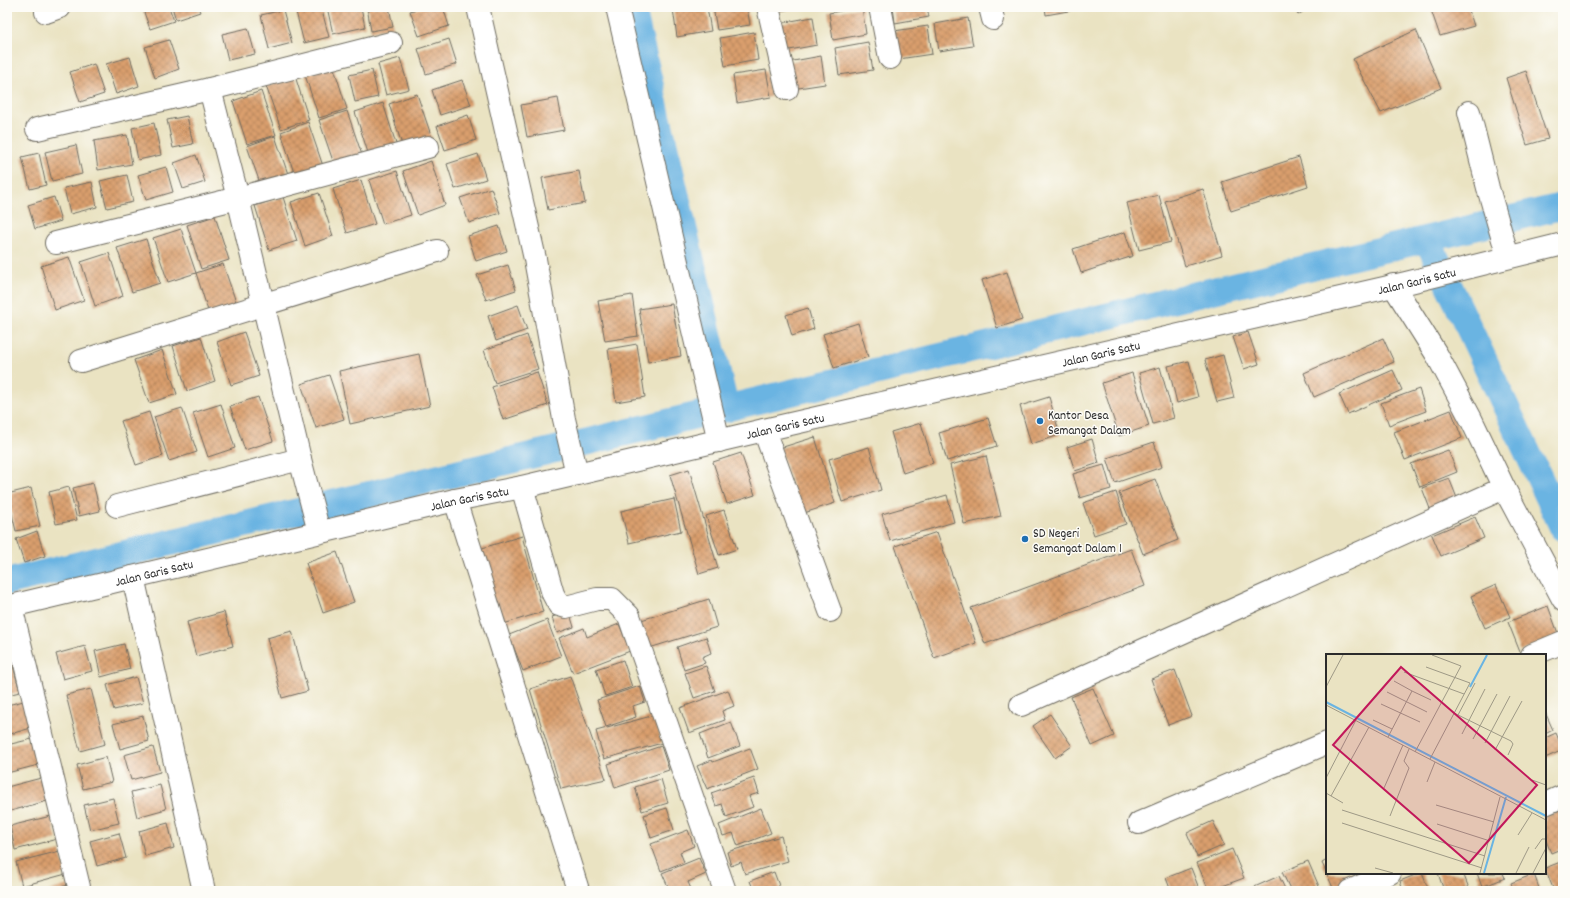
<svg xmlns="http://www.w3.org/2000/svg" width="1570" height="898" font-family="Dekko,sans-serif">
<defs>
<pattern id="building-cross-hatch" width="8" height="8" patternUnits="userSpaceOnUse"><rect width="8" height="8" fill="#da9f6d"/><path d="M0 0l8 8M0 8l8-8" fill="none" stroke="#b1825a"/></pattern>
</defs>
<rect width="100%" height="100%" fill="#fdfcf7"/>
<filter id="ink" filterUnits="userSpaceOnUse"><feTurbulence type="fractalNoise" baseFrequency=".025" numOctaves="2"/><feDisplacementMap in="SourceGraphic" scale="8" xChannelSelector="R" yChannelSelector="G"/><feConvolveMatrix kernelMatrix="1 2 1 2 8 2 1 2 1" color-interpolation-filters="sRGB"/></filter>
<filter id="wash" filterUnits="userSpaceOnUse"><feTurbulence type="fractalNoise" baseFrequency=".012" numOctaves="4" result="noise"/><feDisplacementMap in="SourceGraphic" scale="16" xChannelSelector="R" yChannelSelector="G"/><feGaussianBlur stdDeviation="0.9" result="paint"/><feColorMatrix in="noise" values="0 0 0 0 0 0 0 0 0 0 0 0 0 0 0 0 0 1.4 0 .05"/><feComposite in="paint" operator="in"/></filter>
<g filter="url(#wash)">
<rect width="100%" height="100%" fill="#eae3c2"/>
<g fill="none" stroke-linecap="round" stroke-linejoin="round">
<path stroke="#6ab4e2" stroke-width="27" d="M632 7 726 409
M1427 239 1563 528
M7 582 1563 206"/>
</g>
<g id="blocks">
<path fill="url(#building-cross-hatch)" d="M142 7H169L174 21 150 29Z
M172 7H198L200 12 176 20Z
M300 7H321L329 37 304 43 295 8Z
M327 7H361L365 27 333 34Z
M367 7H389L393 27 371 31Z
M423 7H443L449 26 419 36 410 11Z
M686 7H707L711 31 677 37 673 9Z
M713 7H747L750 25 717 30Z
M777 7H798V8L778 11Z
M862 7 866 34 833 40 829 13Z
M893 7H927L929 17 895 23Z
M1045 7H1079V9L1046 15Z
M1293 7H1310L1298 15Z
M1430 7H1468L1474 26 1440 36Z
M283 10 292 43 269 49 261 15Z
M813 17 817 45 784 51 780 23Z
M968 18 973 46 939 51 935 24Z
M928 26 932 54 899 59 894 31Z
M248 28 255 54 228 60 222 34Z
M1416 30 1441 88 1381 113 1353 59Z
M754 32 758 60 725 66 720 38Z
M449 39 457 64 426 74 418 49Z
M169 40 179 69 155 78 145 47Z
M868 42 873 70 839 75 835 48Z
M821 56 825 84 792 89 788 62Z
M130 57 139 86 116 94 106 64Z
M400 58 409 89 386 95 378 64Z
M94 64 104 94 80 102 70 72Z
M333 65 347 109 319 118 305 75Z
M372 70 378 97 355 102 349 75Z
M766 70 771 97 737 103 733 75Z
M1526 71 1548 139 1527 145 1506 78Z
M295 76 309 120 281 129 266 86Z
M462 80 471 105 440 115 432 90Z
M261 91 276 135 247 144 233 101Z
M417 94 432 138 403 148 389 104Z
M558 98 564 130 527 137 521 105Z
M383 103 397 147 369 156 355 112Z
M347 111 362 155 334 164 319 120Z
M468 115 476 140 445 150 437 126Z
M187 116 193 144 173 148 167 120Z
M308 122 323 166 295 176 281 132Z
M154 123 161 155 138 160 132 128Z
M127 135 132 164 98 170 94 141Z
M275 136 290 180 262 189 247 146Z
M76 145 82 174 52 181 45 152Z
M39 153 46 185 30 189 22 157Z
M478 154 486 179 455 189 447 164Z
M196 155 205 182 183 189 174 163Z
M1299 157 1308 186 1231 211 1222 182Z
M431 161 445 205 418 215 403 171Z
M166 167 173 192 146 200 138 175Z
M397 171 411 215 383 224 369 180Z
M579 171 585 203 548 210 542 178Z
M127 175 133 202 107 208 100 181Z
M361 180 375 224 347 233 333 189Z
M92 182 97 207 70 214 64 188Z
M491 188 500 213 469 223 460 198Z
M1203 189 1222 255 1185 266 1165 201Z
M319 193 333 236 305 246 291 202Z
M1159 195 1171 242 1139 250 1127 203Z
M54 197 61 221 35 229 28 205Z
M283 197 297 241 269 250 255 206Z
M215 216 229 260 201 269 187 225Z
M499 226 507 251 476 261 468 236Z
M181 229 196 273 168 282 153 238Z
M1125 232 1133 256 1081 273 1073 249Z
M146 239 160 283 132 292 117 248Z
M109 253 123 296 95 306 81 262Z
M69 257 84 300 55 310 41 266Z
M223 264 238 308 210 317 196 273Z
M508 265 516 290 486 300 477 275Z
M1007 272 1022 320 997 328 982 280Z
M632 295 638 336 605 341 598 301Z
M672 304 681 356 648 362 639 309Z
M518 305 527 330 496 341 488 316Z
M808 308 814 329 792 336 786 315Z
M858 323 868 357 834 368 823 334Z
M244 332 259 376 231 385 217 342Z
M1248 332 1259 364 1244 369 1233 337Z
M527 335 538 369 495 383 484 350Z
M201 337 215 381 187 391 173 346Z
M1383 338 1394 362 1314 397 1304 373Z
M637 344 645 397 616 402 608 349Z
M162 350 177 394 149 403 134 360Z
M419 354 430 406 350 424 339 371Z
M1223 355 1234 398 1217 402 1205 360Z
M1189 361 1198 397 1177 403 1168 366Z
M1160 367 1174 418 1153 424 1139 373Z
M1393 370 1402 390 1348 414 1339 394Z
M537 372 548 405 503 420 492 387Z
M1132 373 1149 426 1119 436 1102 383Z
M329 375 344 419 316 428 301 384Z
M1419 389 1426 411 1389 425 1381 403Z
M258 397 273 441 245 450 230 406Z
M1049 397 1060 435 1031 444 1020 406Z
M221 404 235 448 208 457 193 413Z
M182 408 197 452 169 461 154 417Z
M1451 410 1462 438 1405 460 1394 432Z
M149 412 163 456 136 465 121 421Z
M988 418 997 446 947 461 939 433Z
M921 423 933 463 903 473 891 432Z
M815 437 835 503 801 514 780 448Z
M1092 439 1099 463 1075 471 1067 447Z
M1154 442 1162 467 1115 483 1107 458Z
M869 447 881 490 842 502 829 459Z
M1448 450 1457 472 1420 487 1411 464Z
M741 453 755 495 727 504 713 462Z
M986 456 1001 516 964 524 950 465Z
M1104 465 1111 489 1080 498 1073 474Z
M689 469 718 568 699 574 670 475Z
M1449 478 1459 503 1432 514 1422 488Z
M1155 479 1178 540 1143 554 1119 493Z
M93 483 100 511 79 516 73 488Z
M69 487 77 520 56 524 49 492Z
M31 488 40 526 16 531 7 494Z
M1116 492 1126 524 1094 535 1083 503Z
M947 495 954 522 890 541 882 514Z
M674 499 681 531 629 543 621 511Z
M724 510 737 549 719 555 706 516Z
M1475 517 1484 538 1441 556 1432 535Z
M37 531 45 556 24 563 16 539Z
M937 532 976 643 934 658 895 546Z
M522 536 543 612 500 625 479 549Z
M1131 549 1145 586 985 644 971 608Z
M337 552 354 602 323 613 306 563Z
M1496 585 1510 617 1485 628 1471 596Z
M709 599 717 627 646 649 638 621Z
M1548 606 1559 636 1520 652 1508 622Z
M569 611 574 627 557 633 552 617Z
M224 612 233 646 196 656 187 622Z
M547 620 561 656 523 671 509 635Z
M619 624 630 651 573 673 559 638 584 628 587 637Z
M292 631 308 691 282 698 267 638Z
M706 637 711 653 702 657 705 663 684 670 677 647Z
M124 644 130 669 101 677 95 651Z
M85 646 92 671 63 679 56 654Z
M11 658 20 692 7 695V659Z
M623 660 632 687 605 696 596 669Z
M706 666 715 691 694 698 685 673Z
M1175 670 1192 716 1168 725 1151 679Z
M570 676 606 779 561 789 530 689Z
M136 677 143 703 114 710 107 685Z
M640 686 645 702 633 706 636 717 606 727 597 700Z
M1093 688 1114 736 1092 746 1071 697Z
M91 689 105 744 80 751 66 695Z
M728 690 734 706 722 711 725 720 689 733 680 708Z
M24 701 31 728 7 735V705Z
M1545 712 1553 730 1545 734Z
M1050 714 1072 746 1055 758 1033 726Z
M655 715 662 743 604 759 596 731Z
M143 716 149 741 120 749 113 724Z
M731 722 740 746 708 758 700 734Z
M1556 733 1563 750 1545 758V738Z
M36 738 42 764 7 773V745Z
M661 746 669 770 615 788 608 764Z
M153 747 160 772 131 780 124 755Z
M750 748 758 769 707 789 697 766 712 760 713 762Z
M106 757 112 782 83 789 77 765Z
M41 778 47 801 7 812V787Z
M754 778 759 793 749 796 753 807 726 817 722 804 716 806 711 793Z
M661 779 668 803 642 811 635 787Z
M160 785 166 809 137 817 131 792Z
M113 798 119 823 90 830 84 805Z
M667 808 674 830 651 838 644 815Z
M761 808 771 833 738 846 733 833 723 836 719 825Z
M1560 810 1563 817V848L1551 853 1545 838V816Z
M51 816 57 839 15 850 10 826Z
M1213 821 1224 845 1197 857 1187 833Z
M168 823 174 848 145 856 139 831Z
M688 830 694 846 680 852 684 862 661 871 651 844Z
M119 833 126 858 97 866 90 841Z
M781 836 788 861 745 874 741 862 731 866 727 852Z
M1232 849 1244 878 1209 891 1197 863Z
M60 851 66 874 22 886 16 862Z
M699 858 706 874 688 882 691 889 687 891H670L662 873Z
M1327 860V873H1353L1356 880 1334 890 1322 863Z
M1308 861 1321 891H1291L1282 872Z
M1563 861V891H1554L1545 868Z
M1191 868 1200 891H1171L1166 878Z
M774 872 781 891H754L750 881Z
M1420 873H1422L1429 891H1403L1400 881Z
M1438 873H1463L1470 891H1444Z
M1477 873H1503L1505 878 1482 887Z
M1534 874 1540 891H1514L1511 883Z
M1279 876 1286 891H1251L1250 889Z
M68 885 70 891H48Z"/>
</g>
</g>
<g filter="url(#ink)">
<use href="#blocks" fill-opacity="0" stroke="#6e6b60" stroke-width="1"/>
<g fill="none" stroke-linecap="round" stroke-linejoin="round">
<g stroke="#6e6b60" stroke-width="24">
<g id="minor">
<path d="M478 7 535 259 564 419 577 474"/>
<path d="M617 7 719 441"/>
<path d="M768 7 787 89"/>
<path d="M880 7 890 58"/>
<path d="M990 7 993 19"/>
<path d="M46 12 60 7"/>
<path d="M210 89 391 43"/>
<path d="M1469 112 1488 188 1508 257"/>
<path d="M37 129 210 89 238 198 300 459 319 532"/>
<path d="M56 243 238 198 428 147"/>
<path d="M1393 285 1437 355 1471 419 1504 488 1563 599"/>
<path d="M81 361 437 251"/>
<path d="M764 430 830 611"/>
<path d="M522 487 553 594 559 605 566 607 597 599H612L629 616 725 891"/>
<path d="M455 500 578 890"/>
<path d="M117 506 300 459"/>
<path d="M133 577 204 891"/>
<path d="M11 606 80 891"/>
<path id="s1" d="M7 607 455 500 522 487 764 430 1406 283 1563 244"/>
<path d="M1532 655 1563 642"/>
<path d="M1021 705 1504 488"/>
<path d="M1545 804 1563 796"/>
<path d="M1139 823 1327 743"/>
<path d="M1350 891 1390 873"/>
</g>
</g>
<use href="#minor" stroke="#fff" stroke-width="22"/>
</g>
</g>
<g fill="#1f6fb2" stroke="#fdfcf7" stroke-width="1.5">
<circle cx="1040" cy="421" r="4"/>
<circle cx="1025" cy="539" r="4"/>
</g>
<g text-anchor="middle" stroke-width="3" stroke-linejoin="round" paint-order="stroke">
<g font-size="13" fill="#2b2b2b" stroke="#fdfcf7">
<text dy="5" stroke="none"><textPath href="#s1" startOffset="1447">Jalan Garis Satu</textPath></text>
<text dy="5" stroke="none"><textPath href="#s1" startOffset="1123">Jalan Garis Satu</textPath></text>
<text dy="5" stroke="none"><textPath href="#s1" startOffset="799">Jalan Garis Satu</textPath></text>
<text dy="5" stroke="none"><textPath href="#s1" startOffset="475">Jalan Garis Satu</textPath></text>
<text dy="5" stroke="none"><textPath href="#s1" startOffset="151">Jalan Garis Satu</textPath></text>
</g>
<g font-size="13" fill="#2b2b2b" stroke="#fdfcf7" text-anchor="start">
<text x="1048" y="419">Kantor Desa<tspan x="1048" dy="15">Semangat Dalam</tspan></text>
<text x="1033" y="537">SD Negeri<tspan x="1033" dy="15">Semangat Dalam 1</tspan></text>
</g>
</g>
<g transform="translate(1326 654)">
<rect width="220" height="220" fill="#eae3c2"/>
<path fill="none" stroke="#6ab4e2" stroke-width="2" d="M144 33 161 1M0 48 220 162M158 219 180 143"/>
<path fill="none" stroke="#9e9986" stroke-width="1" d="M100 13 144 29 104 105M78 18 138 40M0 33 17 1M86 37 105 46M61 38 101 58M55 50 94 68M0 51 220 166M128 59 185 87 187 90 182 101M132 61 149 29M47 66 66 75M136 80 159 35M62 83 86 37 68 27M147 85 171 40M159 89 184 42M169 96 196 47M89 98 135 12 106 1M0 124 30 66M206 126 220 131M101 128 109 108M58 134 77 91M0 139 17 149M5 142 43 73M110 151 168 168M16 156 159 202M64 162 83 114 78 107 83 95M16 169 156 214M111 170 164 187M192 181 206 159M209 195 216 185H220M49 214 67 219M154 219 174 143M190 219 203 193M207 219 220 194"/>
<path fill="#c2185b" fill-opacity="0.15" stroke="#c2185b" stroke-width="2" d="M75 13 211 131 143 209 7 91Z"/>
<rect width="220" height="220" fill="none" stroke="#2b2b2b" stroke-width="2"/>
</g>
<rect width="1570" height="898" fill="none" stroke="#fdfcf7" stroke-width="24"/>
</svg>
